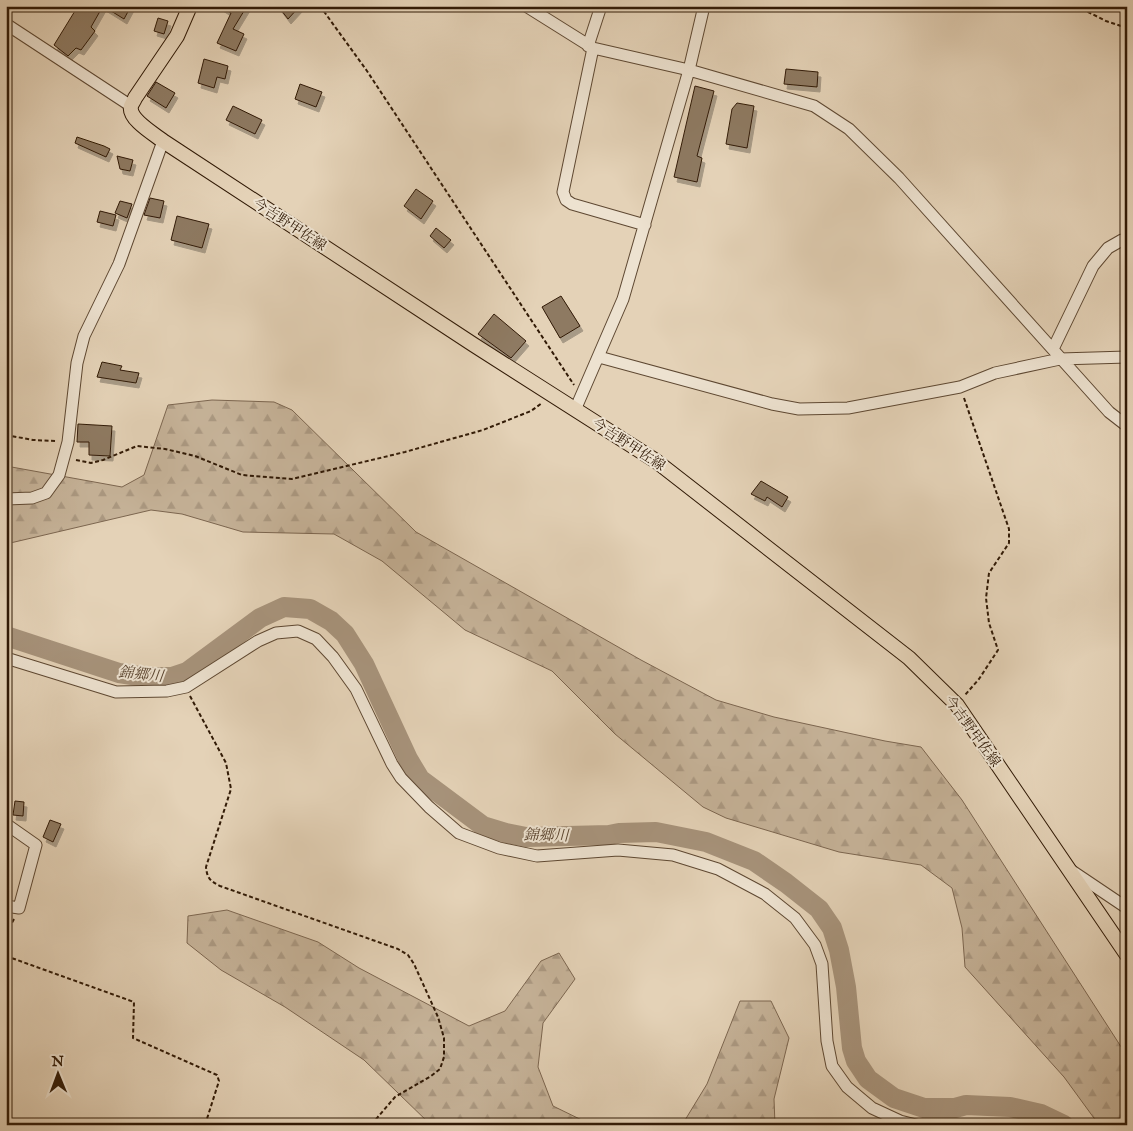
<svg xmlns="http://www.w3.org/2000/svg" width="1133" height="1131" font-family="'IM FELL English','Noto Serif JP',serif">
<defs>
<pattern id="forest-firs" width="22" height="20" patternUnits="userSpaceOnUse" patternTransform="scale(1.25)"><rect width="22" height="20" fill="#c6b399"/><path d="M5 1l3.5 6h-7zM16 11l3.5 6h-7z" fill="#ab9982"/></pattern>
<filter id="shadow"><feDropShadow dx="3" dy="5" stdDeviation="0" flood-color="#0004"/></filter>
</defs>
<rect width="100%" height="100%" fill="#e4d2b7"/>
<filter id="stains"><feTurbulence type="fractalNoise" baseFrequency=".004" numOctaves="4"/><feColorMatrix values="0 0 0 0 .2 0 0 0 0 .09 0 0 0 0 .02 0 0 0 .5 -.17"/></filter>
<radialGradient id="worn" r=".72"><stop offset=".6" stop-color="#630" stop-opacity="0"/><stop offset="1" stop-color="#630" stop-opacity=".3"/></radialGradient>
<path fill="url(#forest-firs)" stroke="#7c6650" d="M212 400 274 402 292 410 416 532 641 660 716 700 774 717 885 741 921 747 962 800 1127 1056V1125H1099L1064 1077 965 967 962 928 952 888 921 865 839 852 726 818 703 807 615 734 552 671 465 630 382 561 334 534 243 532 182 514 151 510 6 544V466L122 487 144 475 168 405Z
M227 910 318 942 359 968 469 1026 505 1011 541 961 559 953 575 979 543 1023 538 1067 553 1106 592 1125H431L364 1060 285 1007 221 970 187 943 188 916Z
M740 1001H771L789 1038 774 1099 775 1125H682L707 1084Z"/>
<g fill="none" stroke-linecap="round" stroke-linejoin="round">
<path stroke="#a7937b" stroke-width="20" d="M6 636 119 673 145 677H172L187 672 260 618 284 607 310 609 331 621 345 634 364 664 408 759 420 779 483 826 506 833 526 837 609 835 619 833 656 832 706 842 754 861 786 883 819 909 832 928 839 950 846 987 852 1048 856 1061 868 1079 894 1098 924 1108H955L966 1105 1010 1107 1041 1114 1064 1125"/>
</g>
<path fill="#8e7a62" stroke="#311a06" filter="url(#shadow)" d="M78 6H103L91 27 95 31 81 50 76 48 68 56 54 45Z
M103 6H131L124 19Z
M220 6H247L233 29 244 34 236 51 217 43 231 13Z
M278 6H300L288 19Z
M158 18 168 21 164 34 154 31Z
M204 59 228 66 225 79 217 77 214 88 198 83Z
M786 69 818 72 817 87 784 84Z
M156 82 175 93 166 108 147 96Z
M300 84 322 92 316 107 295 99Z
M695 86 714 91 697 156 702 158 697 182 674 177Z
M737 103 754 106 747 148 726 144 732 109Z
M233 106 262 120 255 134 226 120Z
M77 137 104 146 110 149 106 157 75 143Z
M117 156 133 160 130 171 120 169Z
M416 189 433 201 421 219 404 206Z
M150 198 164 201 160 218 144 215Z
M120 201 132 204 127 218 115 213Z
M100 211 116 215 113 226 97 222Z
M177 216 209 224 202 248 171 240Z
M436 228 451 240 444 248 430 236Z
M561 296 580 326 560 338 542 307Z
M494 314 526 341 511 358 478 334Z
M102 362 122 366 120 370 139 373 136 383 97 377Z
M78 424 112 426 110 456 89 455V442H77Z
M761 481 788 497 782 507 767 497 765 501 751 494Z
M15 801 24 802 23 816 13 815Z
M50 820 61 824 53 842 43 837Z"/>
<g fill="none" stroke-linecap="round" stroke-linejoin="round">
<g stroke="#5e4832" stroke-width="13">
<path id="minor" d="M526 6 593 48 689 70 814 106 849 129 899 178 1109 412 1127 426
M6 24 131 106
M588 46 601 6
M593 48 563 192 566 200 572 204 645 225
M1053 349 1093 266 1108 248 1122 240H1127
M599 357 772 404 799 409 848 408 960 387 995 373 1060 359 1127 357
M575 410 623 299 689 70 704 6
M6 499 32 498 46 493 59 475 68 442 77 363 84 336 119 264 163 141
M6 658 116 692 167 691 186 687 258 641 276 633 298 631 316 639 333 657 356 689 392 764 401 778 429 807 459 833 499 848 537 856 618 850 673 855 718 869 765 894 795 918 815 945 822 964 827 1041 832 1066 847 1087 872 1108 900 1121 916 1125
M6 824 36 845 19 908 6 906
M1072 871 1127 908"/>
</g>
<g stroke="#311a06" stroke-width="16">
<path id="major" d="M190 6 177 36 135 98C134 101 132 103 131 106 128 119 154 134 163 141L474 345 656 461 909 658 957 705 1127 955"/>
</g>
<path stroke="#311a06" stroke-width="2" stroke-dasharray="4 2.5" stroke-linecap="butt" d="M320 6 367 71 574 385
M1076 6 1106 21 1127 28
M964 398 1009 529V543L989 573 986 598 989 623 998 650 979 679 965 695
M6 435 33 440 56 441
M76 460 91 463 103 460 137 446 165 449 195 456 242 475 292 479 405 452 483 430 531 411 542 403
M190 696 226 763 231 789 206 867C207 878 210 881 220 886L398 949 408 955 414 964 438 1017 444 1038V1057L440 1069 431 1076 395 1097 371 1125
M6 934 14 919
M6 956 134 1002 133 1038 217 1075 219 1081 205 1125"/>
<use href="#minor" stroke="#ede2d0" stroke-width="11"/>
<use href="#major" stroke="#e4d2b7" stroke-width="14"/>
</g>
<g text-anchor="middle" stroke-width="4" stroke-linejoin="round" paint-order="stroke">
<g font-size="14" fill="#311a06" stroke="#ede2d0">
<text transform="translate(290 224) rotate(33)" y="5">今吉野甲佐線</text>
<text transform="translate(629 444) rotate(33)" y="5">今吉野甲佐線</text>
<text transform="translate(973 731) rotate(54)" y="5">今吉野甲佐線</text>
</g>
<g font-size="15" font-style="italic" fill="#5a442f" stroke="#ede2d0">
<text transform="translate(141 674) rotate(6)" y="5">錦郷川</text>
<text transform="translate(546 835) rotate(1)" y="5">錦郷川</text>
</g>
</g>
<rect width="1133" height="1131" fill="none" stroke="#e4d2b7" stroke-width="25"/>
<rect x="8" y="8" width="1118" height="1116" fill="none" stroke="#311a06" stroke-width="2.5"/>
<rect x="12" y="12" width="1108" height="1106" fill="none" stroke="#311a06"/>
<g transform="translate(58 1074) rotate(359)" stroke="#ede2d0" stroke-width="4" paint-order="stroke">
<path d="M0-4L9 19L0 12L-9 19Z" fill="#311a06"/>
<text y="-8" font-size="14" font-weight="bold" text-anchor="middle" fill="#311a06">N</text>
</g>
<rect width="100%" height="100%" filter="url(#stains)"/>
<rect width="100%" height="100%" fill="url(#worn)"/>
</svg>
